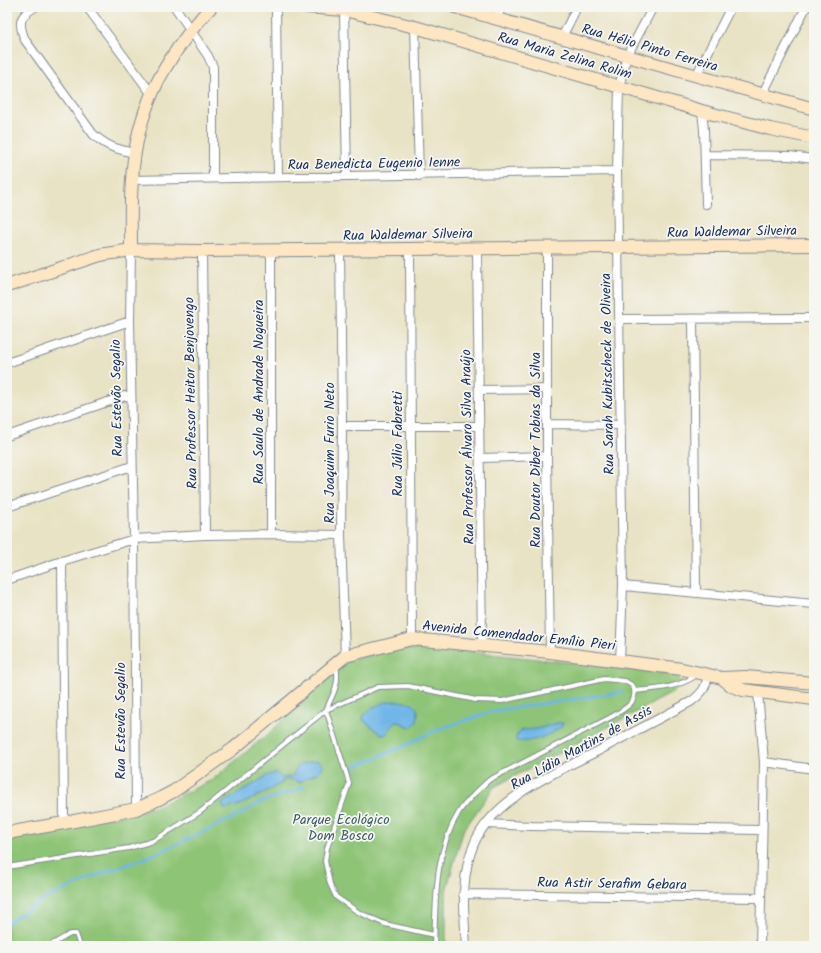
<svg xmlns="http://www.w3.org/2000/svg" width="821" height="953" font-family="Kalam,sans-serif">
<rect width="100%" height="100%" fill="#f6f6f2"/>
<filter id="ink" filterUnits="userSpaceOnUse"><feTurbulence type="fractalNoise" baseFrequency=".025" numOctaves="2"/><feDisplacementMap in="SourceGraphic" scale="8" xChannelSelector="R" yChannelSelector="G"/><feConvolveMatrix kernelMatrix="1 2 1 2 8 2 1 2 1" color-interpolation-filters="sRGB"/></filter>
<filter id="wash" filterUnits="userSpaceOnUse"><feTurbulence type="fractalNoise" baseFrequency=".012" numOctaves="4" result="noise"/><feDisplacementMap in="SourceGraphic" scale="16" xChannelSelector="R" yChannelSelector="G"/><feGaussianBlur stdDeviation="0.9" result="paint"/><feColorMatrix in="noise" values="0 0 0 0 0 0 0 0 0 0 0 0 0 0 0 0 0 1.4 0 .05"/><feComposite in="paint" operator="in"/></filter>
<g filter="url(#wash)">
<rect width="100%" height="100%" fill="#e9e3c5"/>
<path fill="#8ec476" stroke="#547a6a" d="M437 648 675 674 682 681 674 692 494 787 463 831 446 891V946H7V835L140 812 171 800 212 780 268 734 346 662 392 649Z"/>
<path fill="#70b6e7" stroke="#4672a2" d="M394 701C410 702 423 703 416 723L411 727C406 726 402 723 396 721 391 726 390 731 385 735L381 734 363 720 364 715C373 707 381 702 394 701Z
M557 723H563L562 726C549 736 532 743 516 741V736L522 730 537 729Z
M318 761 322 765 320 771 300 782 290 779 283 780 282 783C266 791 240 808 224 809L222 803 238 794 268 775 276 773 282 778 293 776C296 763 306 762 318 761Z"/>
<g fill="none" stroke-linecap="round" stroke-linejoin="round">
<path stroke="#70b6e7" stroke-width="3" d="M354 767 406 745 436 730 493 711 622 692
M7 923 45 899 100 874 148 857 233 818 261 802 304 787"/>
</g>
</g>
<g filter="url(#ink)">
<g fill="none" stroke-linecap="round" stroke-linejoin="round">
<g stroke="#828992" stroke-width="6">
<path id="lane" d="M336 666C340 684 333 694 326 710L347 776 349 784 327 848 325 861 330 884 336 897 358 912 385 924 434 935
M635 691C657 689 678 688 697 675
M7 867 129 848 153 841 200 812 326 710 378 687 408 686 476 700 502 701 604 679 625 681 633 686C639 703 625 708 613 716L489 780C478 790 467 800 459 812 434 853 436 900 434 946
M49 946 70 934H76L80 946"/>
</g>
<g stroke="#828992" stroke-width="10">
<path id="street" d="M35 7C19 16 18 23 25 40L93 134C107 147 116 149 135 153
M87 7 151 93
M175 7 208 56 213 67V178
M276 7 278 177
M344 10 347 176
M495 19 502 7
M415 27 419 176
M562 37 577 7
M696 76 731 7
M762 95 806 7
M702 111 704 130 706 204
M705 155 789 156 814 159
M132 180 617 171
M547 248V456L550 652
M410 249 412 639
M477 249 482 645
M131 250 130 321 134 539 136 809
M271 250V534
M340 250 342 426 341 535 345 656
M202 251 205 535
M619 319 814 318
M693 319 696 593
M7 363 130 321
M479 390 547 389
M547 424 620 425
M342 426H480
M7 436 131 394
M480 458 547 456
M7 507 132 466
M62 561 64 823
M7 580 62 561 134 539 205 535 271 534 341 535
M623 586 814 604
M620 661 623 586 617 171 619 87 627 56 653 7
M758 693 764 762 760 946
M764 762 814 769
M486 824 532 826 761 830
M463 894 761 898
M466 946C464 911 460 877 474 844 493 798 557 772 598 751 629 734 661 718 692 701 703 692 706 688 708 674"/>
</g>
<g stroke="#828992" stroke-width="14">
<path id="secondary" d="M307 7 344 10 415 27 702 111 770 129 814 138
M455 7 814 109
M131 250C131 227 130 203 132 180 136 109 164 59 211 7
M7 286 100 255 131 250 202 251 814 245
M722 678 732 686 743 690 814 699
M7 833 64 823 136 809 157 800 174 791 233 749 345 656 412 639 550 652 620 661 682 669 722 678 745 677 814 683"/>
</g>
<use href="#lane" stroke="#fff" stroke-width="4"/>
<use href="#street" stroke="#fff" stroke-width="8"/>
<use href="#secondary" stroke="#fce6c4" stroke-width="12"/>
</g>
</g>
<g text-anchor="middle" stroke-width="3.5" stroke-linejoin="round" paint-order="stroke">
<g font-size="14" fill="#1b2f5e" stroke="#f6f6f2">
<text transform="translate(650 47) rotate(16)" y="5">Rua Hélio Pinto Ferreira</text>
<text transform="translate(565 55) rotate(16)" y="5">Rua Maria Zelina Rolim</text>
<text transform="translate(374 163) rotate(-1)" y="5">Rua Benedicta Eugenio Ienne</text>
<text transform="translate(732 231) rotate(-1)" y="5">Rua Waldemar Silveira</text>
<text transform="translate(408 234) rotate(-1)" y="5">Rua Waldemar Silveira</text>
<text transform="translate(607 374) rotate(-91)" y="5">Rua Sarah Kubitscheck de Oliveira</text>
<text transform="translate(258 392) rotate(-90)" y="5">Rua Saulo de Andrade Nogueira</text>
<text transform="translate(190 393) rotate(-91)" y="5">Rua Professor Heitor Benjovengo</text>
<text transform="translate(116 398) rotate(-91)" y="5">Rua Estevão Segalio</text>
<text transform="translate(397 444) rotate(-90)" y="5">Rua Júlio Fabretti</text>
<text transform="translate(467 447) rotate(-91)" y="5">Rua Professor Álvaro Silva Araújo</text>
<text transform="translate(535 450) rotate(-90)" y="5">Rua Doutor Diber Tobias da Silva</text>
<text transform="translate(329 453) rotate(-90)" y="5">Rua Joaquim Furio Neto</text>
<text transform="translate(519 635) rotate(6)" y="5">Avenida Comendador Emílio Pieri</text>
<text transform="translate(120 721) rotate(-90)" y="5">Rua Estevão Segalio</text>
<text transform="translate(581 747) rotate(-29)" y="5">Rua Lídia Martins de Assis</text>
<text transform="translate(612 883) rotate(1)" y="5">Rua Astir Serafim Gebara</text>
</g>
<g font-size="14" fill="#3e5c65" stroke="#f6f6f2">
<text x="341" y="824">Parque Ecológico<tspan x="341" dy="16">Dom Bosco</tspan></text>
</g>
</g>
<rect width="821" height="953" fill="none" stroke="#f6f6f2" stroke-width="24"/>
</svg>
